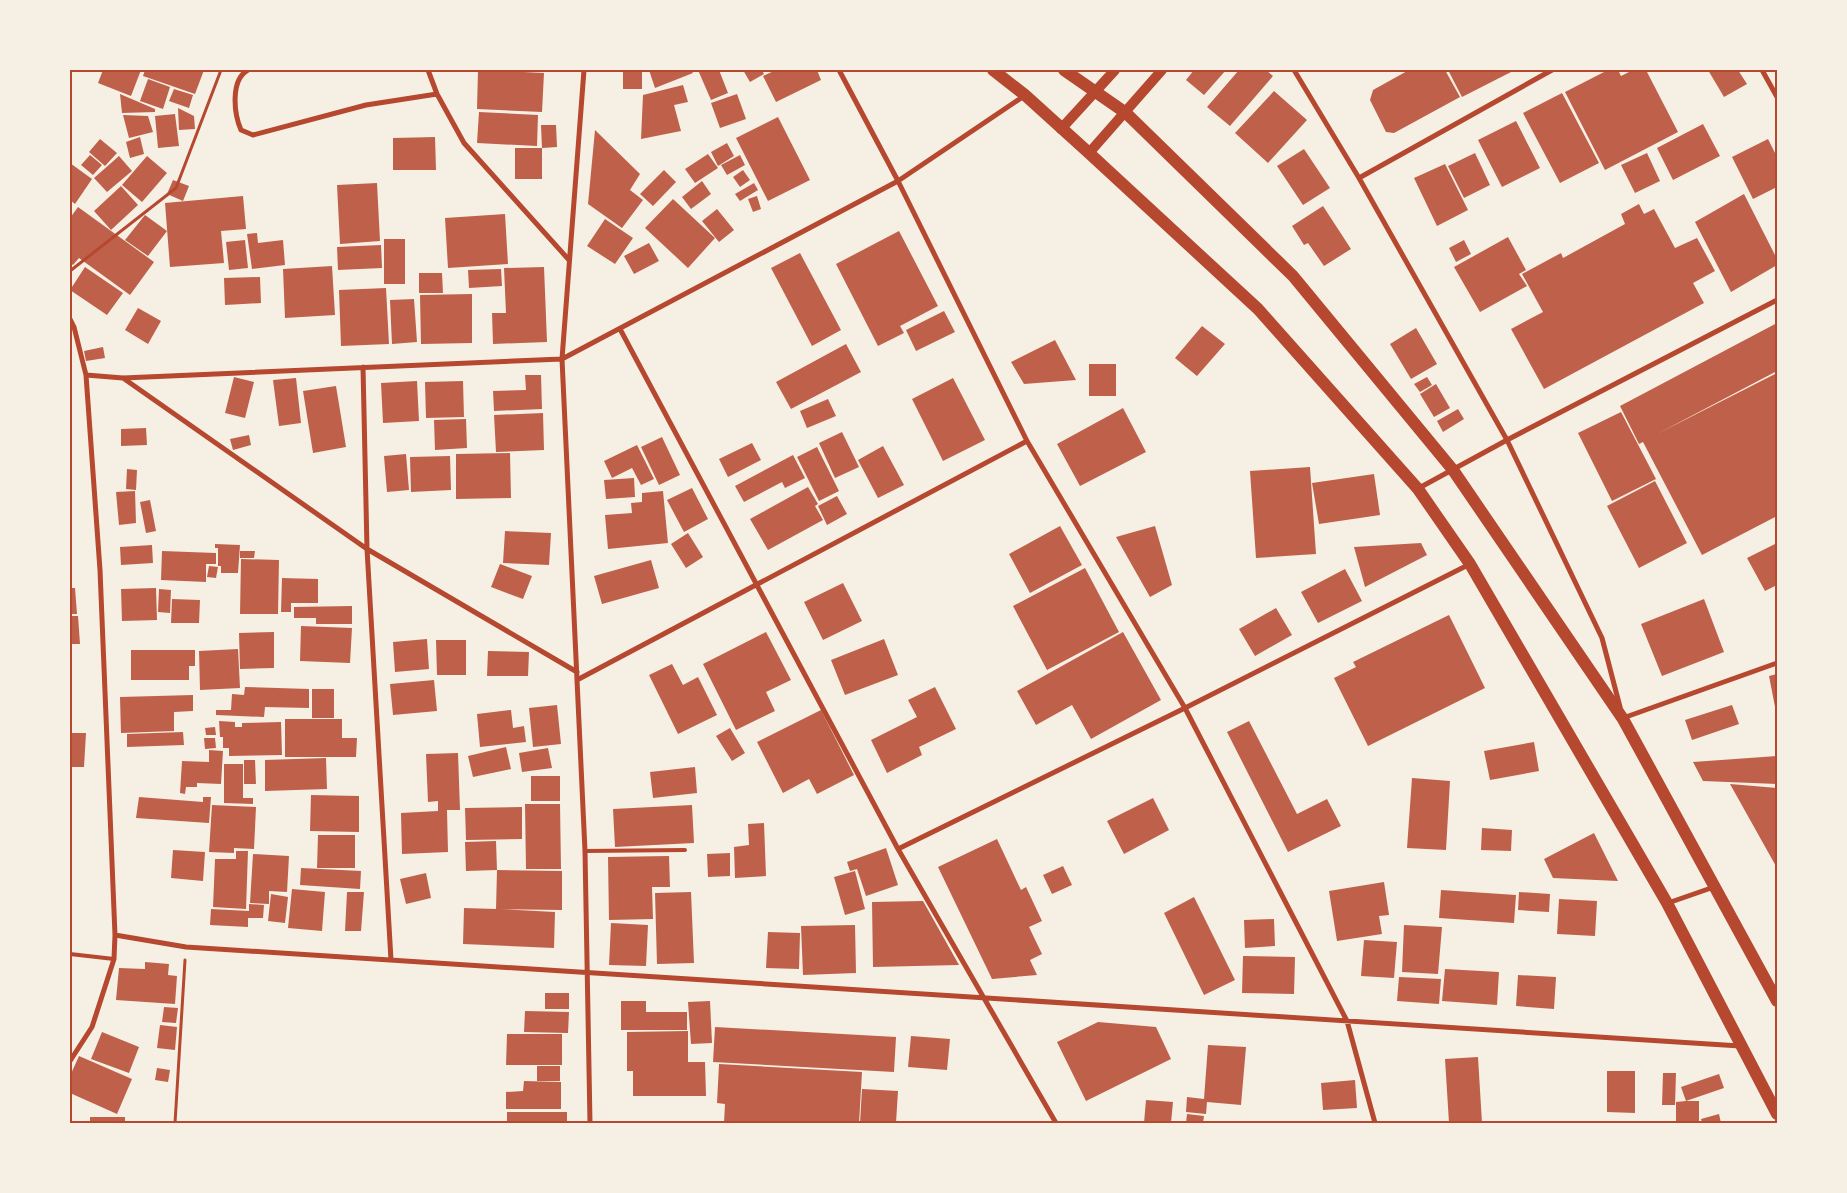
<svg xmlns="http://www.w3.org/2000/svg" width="1847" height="1193" font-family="Rubik,sans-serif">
<rect width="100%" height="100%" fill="#f6efe4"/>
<path fill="#bf614a" d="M103 70H141L131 96 98 83Z
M145 70H204L195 94 143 76Z
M478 70 544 73 542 112 477 109Z
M623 70H642V89H623Z
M649 70H691L693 73 655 88Z
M698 70H719L728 93 711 100Z
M743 70H762L764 74 750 82Z
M776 70H817L821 80 776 102 763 76Z
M1194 70H1226L1204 95 1186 80Z
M1239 70H1266L1273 76 1230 126 1207 107Z
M1409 70H1445L1460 97 1394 133 1386 132 1370 100 1373 90Z
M1448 70H1515L1462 97Z
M1608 70H1618L1621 76 1633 70H1646L1678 132 1605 170 1565 92Z
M1708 70H1738L1747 84 1724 97Z
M148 79 170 87 163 109 140 101Z
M683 85 688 102 674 105 681 131 641 139 643 95Z
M174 89 193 95 189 108 169 101Z
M1274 91 1307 120 1268 163 1235 133Z
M1562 93 1599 163 1560 183 1523 113Z
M120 94 155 109V112L122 113Z
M737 94 746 119 720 128 711 103Z
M178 108 194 116 195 129 179 130Z
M479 112 538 115 537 146 477 143Z
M175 114 179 146 158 148 155 116Z
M123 115 148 116 153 132 129 138Z
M778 117 810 180 768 201 736 138Z
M1516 121 1540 168 1502 187 1478 140Z
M1703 124 1720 156 1673 180 1657 148Z
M541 125H556L557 147 542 148Z
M595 130 640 174 630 190 643 200 622 228 588 204Z
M140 137 144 154 130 158 126 142Z
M435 137 436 170H393V138Z
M100 139 117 153 105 166 89 152Z
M1768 139 1777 157V187L1753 199 1732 157Z
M727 143 734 156 718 166 711 152Z
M515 148H542V179H515Z
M1304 149 1330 188 1303 205 1277 166Z
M1475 153 1490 185 1464 198 1448 166Z
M1647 153 1660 181 1635 193 1621 165Z
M708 154 718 168 695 183 685 169Z
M90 155 102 165 93 175 81 165Z
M740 155 745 165 727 175 721 165Z
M119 156 132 171 107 192 94 178Z
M147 156 167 173 142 202 122 185Z
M70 163 92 179 75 204 70 200Z
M1445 164 1468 210 1437 226 1414 178Z
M664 170 676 182 653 206 640 194Z
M743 170 750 180 740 187 733 177Z
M173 180 189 186 183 201 167 194Z
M702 181 711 194 691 209 682 197Z
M377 183 380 241 340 244 337 185Z
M754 183 758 190 740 201 735 194Z
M121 186 138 205 111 230 94 211Z
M1744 194 1777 259V265L1731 292 1695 222Z
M243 196 246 229 221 231 224 263 170 267 165 203Z
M757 196 761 209 753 212 748 199Z
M673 199 715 238 688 268 645 228Z
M1639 204 1644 214 1654 209 1675 248 1697 238 1715 271 1693 283 1704 303 1544 389 1511 329 1543 312 1522 274 1561 253 1563 258 1625 224 1621 214Z
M1323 206 1351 249 1324 266 1308 243 1304 245 1292 226Z
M78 207 154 262 130 295 79 258 73 265 70 263V218Z
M717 209 734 230 719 242 702 221Z
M505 214 508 264 448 268 445 218Z
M145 215 167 231 148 256 125 240Z
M605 219 633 238 615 264 587 246Z
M899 231 938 306 900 326 904 333 878 346 836 264Z
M257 233 258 243 283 240 285 265 252 269 247 234Z
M1508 237 1526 270 1519 274 1527 286 1480 312 1454 267Z
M384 239H405V284H384Z
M245 240 248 268 229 270 226 242Z
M1464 240 1471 254 1456 262 1449 248Z
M649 243 659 261 634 274 624 256Z
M381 245 382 268 338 270 337 247Z
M800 253 841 330 812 346 771 268Z
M332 266 335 315 285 318 283 269Z
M85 267 123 293 107 315 70 290Z
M544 267 547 342 493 344 492 313H506L504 268Z
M501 269 502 286 469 288 468 270Z
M419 273H442L443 293H419Z
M260 277 261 303 225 305 224 278Z
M386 288 389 344 341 346 339 290Z
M472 294V343L421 344 420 295Z
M414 299 417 342 392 344 390 300Z
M138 308 161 321 148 344 125 330Z
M944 311 955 332 916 351 906 330Z
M1777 323V371L1657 434 1777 373V516L1702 555 1643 442 1639 444 1620 406Z
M1202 326 1225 344 1197 376 1175 358Z
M1416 328 1437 364 1411 379 1390 344Z
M1055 340 1076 380 1024 384 1011 362Z
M846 344 861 372 791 409 776 382Z
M103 347 105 358 86 361 84 351Z
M1089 364H1116V396H1089Z
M525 375H541L542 409 494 411 493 391 526 390Z
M234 377 254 382 245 418 225 413Z
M1427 377 1432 385 1420 392 1414 384Z
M296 378 301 423 279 426 273 380Z
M953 378 985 440 943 461 912 399Z
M417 381 419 421 383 423 381 383Z
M463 381 464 417 426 418 425 382Z
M1436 384 1450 408 1434 417 1420 394Z
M336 386 346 447 313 453 303 391Z
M828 399 836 416 807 428 800 411Z
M1123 408 1146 452 1080 486 1057 444Z
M1458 409 1464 419 1443 432 1437 421Z
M1621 412 1656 479 1612 501 1578 433Z
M543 413 544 450 496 452 494 415Z
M466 419 467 448 435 450 434 420Z
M146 428 147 445 121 446V429Z
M842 432 859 467 835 478 819 443Z
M249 435 251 445 233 450 230 439Z
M662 437 680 475 659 485 641 447Z
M752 443 761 460 728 477 719 459Z
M637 445 654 479 641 485 632 468 612 478 604 461Z
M883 446 904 485 878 498 858 460Z
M817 447 839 491 819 501 797 457Z
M510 453 511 498 456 499V454Z
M406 454 409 490 387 492 384 456Z
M793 455 805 478 785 488 782 482 744 502 735 486Z
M450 456 451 490 411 492 410 457Z
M1310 467 1316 554 1256 558 1250 471Z
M127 469 137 470 136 490 126 489Z
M1374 474 1380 515 1319 524 1312 483Z
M634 478 635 497 606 499 604 480Z
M1655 481 1687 543 1639 568 1607 506Z
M808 487 818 504 815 506 823 520 768 550 750 519Z
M692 488 708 519 684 532 667 500Z
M135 491 136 523 119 525 116 492Z
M663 491 668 543 608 549 605 515 632 513 631 503 642 502V493Z
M837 496 847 514 827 525 818 506Z
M150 500 156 531 146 533 140 502Z
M1060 526 1082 565 1030 593 1009 554Z
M1155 526 1172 585 1150 597 1116 537Z
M505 531 551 533 549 565 503 563Z
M688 533 703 557 686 568 671 544Z
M1421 543 1427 555 1365 587 1354 547Z
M1777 543V585L1765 591 1747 558Z
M215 544 240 545 238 573H221V566H218V548H215Z
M152 545 153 563 121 565 120 547Z
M162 551 216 553V564H206V582L161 580Z
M240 551H255L254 558H240Z
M241 559 279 560 278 614H240Z
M651 560 659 588 602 604 594 576Z
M500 564 532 576 523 599 491 587Z
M209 566 218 567 216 578 207 577Z
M1085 568 1119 632 1047 670 1013 606Z
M1345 569 1362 601 1318 623 1301 592Z
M282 578 318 579V603H291V612H281Z
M843 583 862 621 823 640 804 602Z
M70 588H75L77 614H70Z
M156 588 157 620 122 621 121 589Z
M159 589 171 590 170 613 158 612Z
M172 599 200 600 199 623H171Z
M1704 599 1724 652 1662 676 1641 624Z
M352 606V624H316V618H294V607Z
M1276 608 1292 635 1255 656 1239 629Z
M1449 615 1485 688 1368 746 1334 678 1356 667 1353 662Z
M70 616H78L80 644H70Z
M301 626 352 628 350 663 300 661Z
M274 632V668L240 669 239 633Z
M766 632 791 680 766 692 775 711 736 730 703 664Z
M1123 632 1161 700 1091 739 1072 705 1036 725 1017 691Z
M427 639 429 669 395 672 393 642Z
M884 639 898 675 845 695 831 660Z
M436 640H466V675H437Z
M238 649 240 688 200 690 199 651Z
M131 650H195V666H189V680H131Z
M488 651 529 652 528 676H487Z
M672 664 683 685 698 677 717 715 678 734 649 675Z
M1777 674V712H1776L1769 676Z
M434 680 437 711 393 715 390 684Z
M245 687 309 689V708L265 707 264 717 216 715V710H231L232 694 244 695Z
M935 687 956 729 919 747 922 755 887 773 871 740 917 717 908 700Z
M312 689H334V718H312Z
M193 695V711L174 712V731L121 733 120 697Z
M557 705 561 744 533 747 529 708Z
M1732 705 1739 724 1692 740 1685 720Z
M511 710 513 728 524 726 526 742 480 747 477 714Z
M821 710 854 775 817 794 809 779 783 793 757 742Z
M285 719H342V738H357L356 757H285Z
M219 721 235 722V727H242V737V723L281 722 282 755 229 756V748H223V737H220Z
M1249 721 1297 814 1327 799 1341 826 1288 852 1227 732Z
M215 727 216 735H206L205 728Z
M730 728 745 753 732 761 716 736Z
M183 732 184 745 127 747V734Z
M70 733H86L84 767H70Z
M204 738H215L216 748 205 749Z
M1534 742 1539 771 1490 780 1484 751Z
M506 747 511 769 473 777 468 756Z
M548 748 552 768 522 772 519 753Z
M209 750 223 751 221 784 197 783V787H186L185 794 180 793 182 761 209 762Z
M458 753 460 810H447L448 852 402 854 401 813 438 811V801L428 802 426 754Z
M1777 756V784L1703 781 1693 762Z
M326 758 327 789 265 791V760Z
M244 760H255L256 784H244Z
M224 764H243V798H253V804L224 803Z
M695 767 697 793 653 798 650 772Z
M531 776H560V801H531Z
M1412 778 1450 781 1446 850 1407 848Z
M1730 784 1777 788V868Z
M311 795 359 796V832L310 831Z
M139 797 203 802V797H211L209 823 136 818Z
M1153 798 1169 830 1124 854 1107 821Z
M525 804H560L561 869H526Z
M212 805 256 807 254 849 234 848V853L209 852Z
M692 805 694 843 615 847 613 809Z
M522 807V839L466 840 465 808Z
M764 823 766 876 735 878 734 847 749 845 748 824Z
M1482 828 1512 830 1511 851 1481 850Z
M1594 833 1618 881 1553 878 1544 859Z
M318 835H355V868H317Z
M997 839 1021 890 1026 887 1042 921 1029 927 1042 954 1030 960 1037 975 992 979 938 867Z
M496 841 497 870 466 871 465 842Z
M886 848 898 885 866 896 857 869 850 871 847 862Z
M173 850 205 852 203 881 171 878Z
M236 851H248L246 909 213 907 215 859H236Z
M730 853V876L708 877 707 854Z
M253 854 289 856 287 892 269 891V904L250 903Z
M669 856 670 887H652L653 919 609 920 608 857Z
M1063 866 1072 885 1052 894 1043 875Z
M301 868 361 871 360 889 300 885Z
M497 870 562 871V910L500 909 555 912 554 948 463 944 464 908 496 909Z
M855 871 865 909 845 915 834 877Z
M426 873 431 898 406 904 400 879Z
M1384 882 1389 915 1379 916 1382 934 1337 941 1329 891Z
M292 889 325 892 322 931 288 928Z
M1441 890 1516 895 1514 923 1439 918Z
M347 892H364L361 931H345Z
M691 892 694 963 657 964 655 893Z
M1519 892 1550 894 1549 912 1518 910Z
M271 894 288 897 285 923 268 921Z
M1194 897 1235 980 1204 995 1164 913Z
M1559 899 1597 901 1595 936 1557 934Z
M923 901 959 965 873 967 872 902Z
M249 904 264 905 263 918H248V927L210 925 211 909 249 911Z
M1274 919 1275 946 1245 948 1244 920Z
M611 923 648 925 646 966 609 965Z
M855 925 856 973 803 975 801 926Z
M1404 925 1442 927 1438 974 1402 972Z
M768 932 800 933 799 969 766 968Z
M1364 940 1397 942 1394 978 1361 976Z
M1243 956 1295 957 1294 994 1242 993Z
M145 962 169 964 168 975 177 976 175 1004 116 1000 119 968 145 969Z
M1445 969 1499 972 1497 1005 1442 1001Z
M1518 975 1556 977 1554 1009 1516 1006Z
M1399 977 1441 979 1439 1004 1397 1001Z
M545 993H569V1009H545Z
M621 1001H646V1012H687V1030H621Z
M710 1001 712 1043 691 1044 688 1002Z
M164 1007 178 1008 176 1023 162 1022Z
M525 1011 569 1012 568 1033 524 1032Z
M1098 1022 1156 1027 1171 1059 1086 1101 1057 1042Z
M160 1025 177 1027 175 1050 157 1048Z
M715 1027 896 1037 894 1072 713 1062Z
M688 1031V1062H705L706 1096H633V1071H627V1032Z
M102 1032 139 1047 129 1073 91 1059Z
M507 1034H562V1065H506Z
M911 1036 950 1039 947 1070 908 1067Z
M1208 1045 1246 1047 1241 1105 1207 1102 1206 1114 1186 1112 1187 1097 1204 1099Z
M79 1056 132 1079 117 1114 70 1093V1076Z
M1478 1057 1482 1123H1449L1445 1059Z
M719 1064 862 1072 859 1123H724L725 1104 717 1103Z
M537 1066H560V1081H537Z
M157 1068 170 1070 168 1082 155 1080Z
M1607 1071H1635V1113L1607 1112Z
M1663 1073H1676L1675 1105H1662Z
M1719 1074 1724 1088 1686 1101H1699V1123H1676V1102L1686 1101 1681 1087Z
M1355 1080 1357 1108 1323 1110 1321 1083Z
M524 1081 561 1082V1109H506V1092L523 1091Z
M862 1089 898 1091 896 1123H860Z
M1146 1100 1173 1102 1171 1123H1144Z
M507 1112H567V1123H507Z
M1187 1114 1204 1116 1203 1123H1186Z
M1719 1114 1721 1123H1702L1701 1119Z
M90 1117H125V1123H90Z"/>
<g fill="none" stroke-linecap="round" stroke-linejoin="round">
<path stroke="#b5482f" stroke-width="3" d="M70 271 176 188 221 70
M175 1123 185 960"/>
<path stroke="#b5482f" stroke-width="4" d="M585 851 685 850
M70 954 114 959"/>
<path stroke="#b5482f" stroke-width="5" d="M248 70C230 80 234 114 241 130L253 135 366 105 437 94
M428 70 437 94 464 143 569 260
M584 70 562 359 585 851 590 1123
M839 70 898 181 1027 441 1185 708 1347 1021 1375 1123
M1294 70 1359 178 1507 440 1602 638 1620 707
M1762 70 1777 97
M1359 178 1552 70
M70 319 74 327 86 375 100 570 115 935 114 959 92 1027 70 1061
M620 329 898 849 1056 1123
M363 367 367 549 391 960
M86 375 123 378 562 359 898 181 1024 96
M123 378 367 549 577 672
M1419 488 1507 440 1777 300
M577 680 1027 441
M1623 718 1777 663
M898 849 1185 708 1470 564
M1668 903 1714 887
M115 935 186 947 1740 1046"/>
<path stroke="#b5482f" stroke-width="10" d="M1061 129 1115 70
M1089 153 1162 70"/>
<path stroke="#b5482f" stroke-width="12" d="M993 70 1025 95 1089 153 1258 309 1418 489 1470 564 1667 903 1777 1114
M1064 70 1126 113 1293 276 1453 470 1623 719 1777 1001"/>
</g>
<rect width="1847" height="1193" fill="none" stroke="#f6efe4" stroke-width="142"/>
<rect x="71" y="71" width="1705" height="1051" fill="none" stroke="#b5482f" stroke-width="2"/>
</svg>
